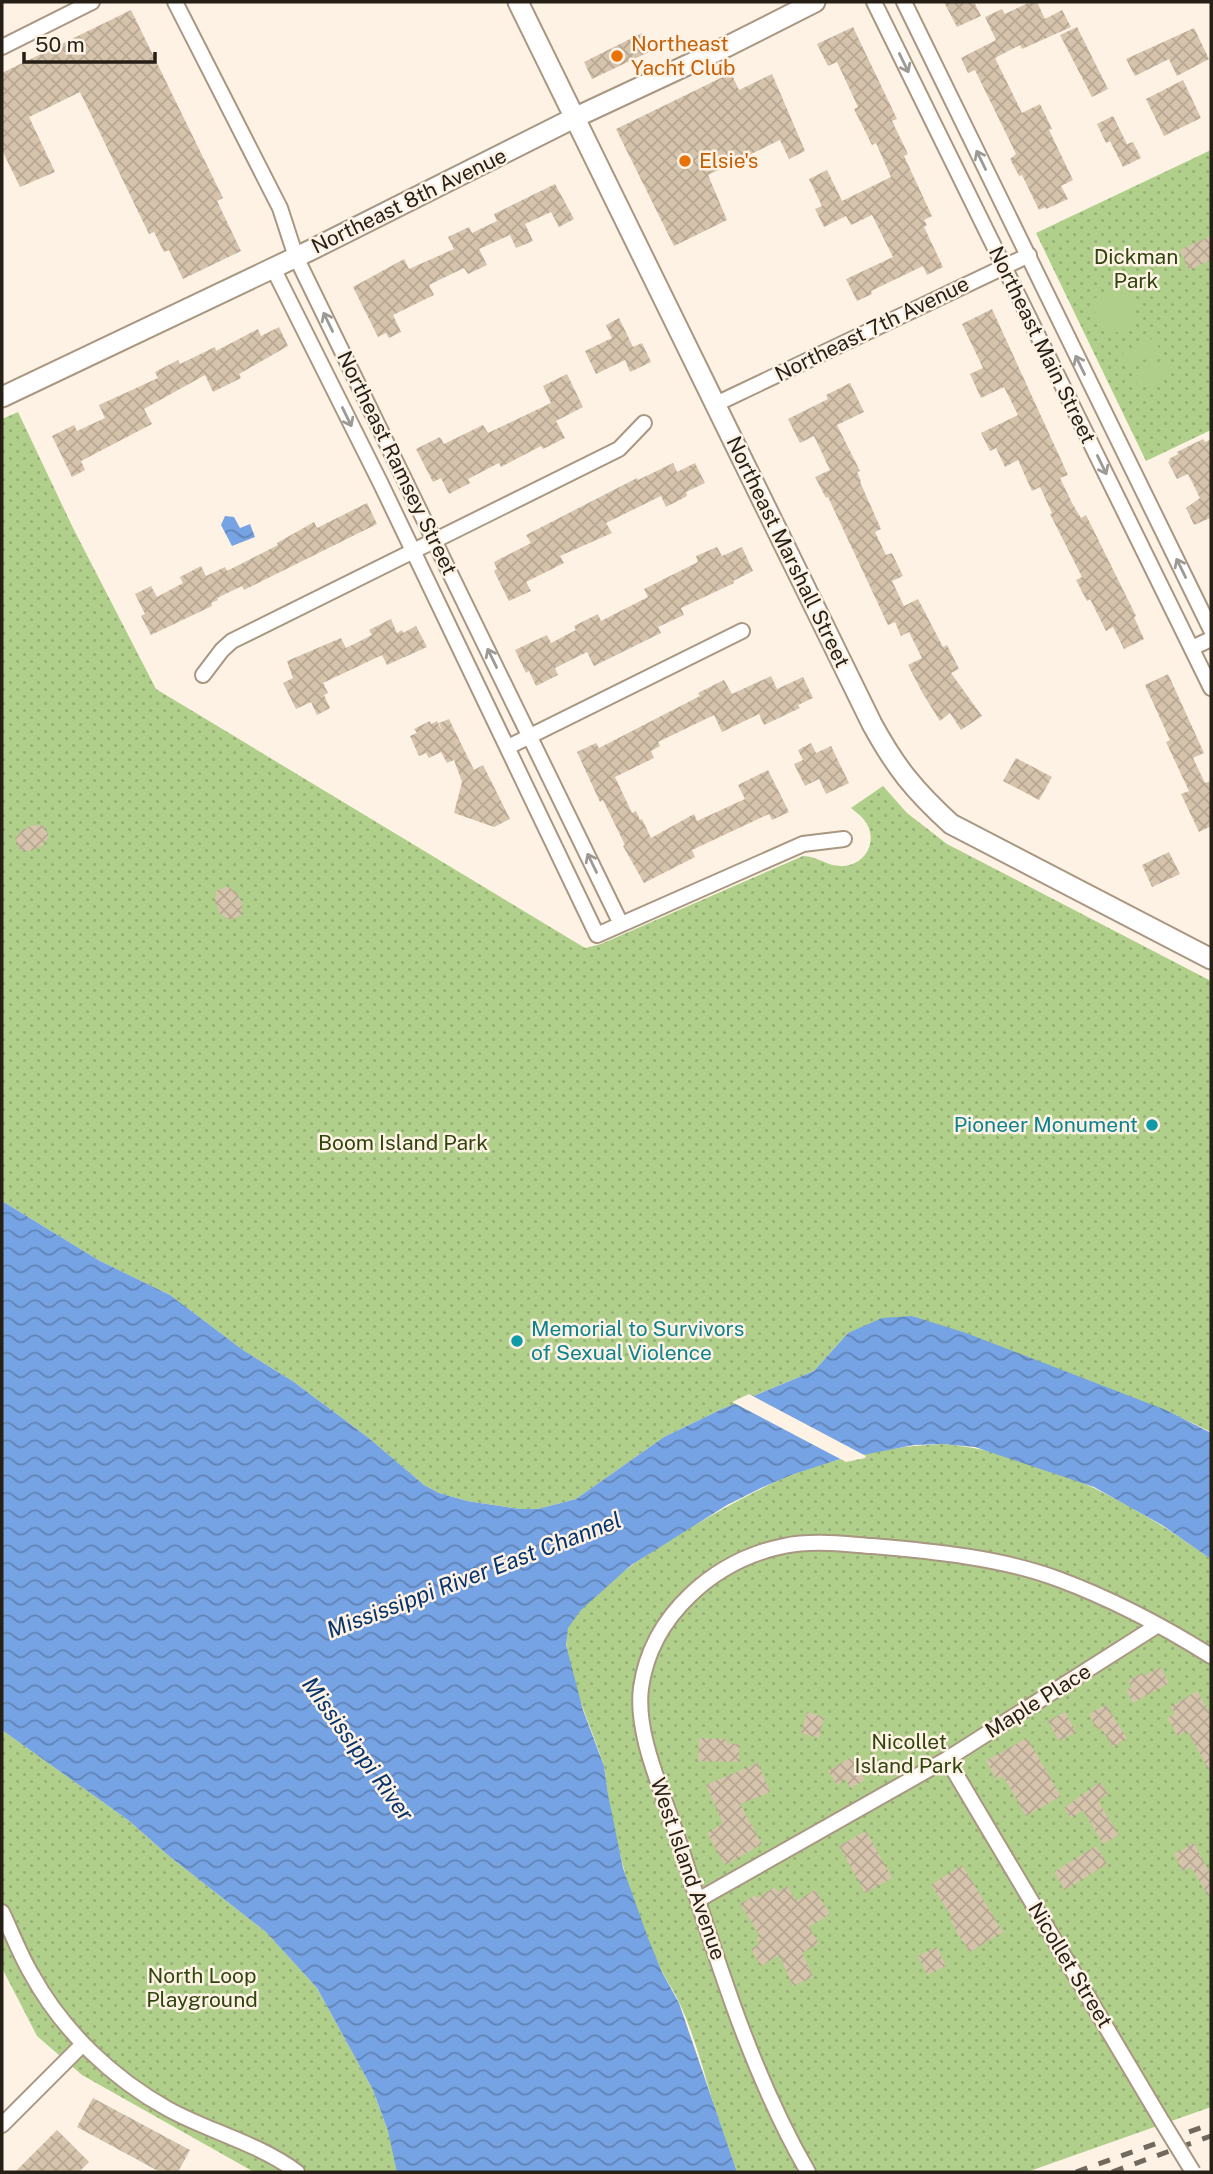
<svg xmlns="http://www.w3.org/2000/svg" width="1213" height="2174" font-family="'Public Sans',sans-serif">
<defs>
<pattern id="park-dots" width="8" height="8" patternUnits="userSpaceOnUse" patternTransform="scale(1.75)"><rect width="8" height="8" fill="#b0cf8a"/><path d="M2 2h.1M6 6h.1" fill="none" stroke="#97b176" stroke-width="1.8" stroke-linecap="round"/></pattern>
<pattern id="water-waves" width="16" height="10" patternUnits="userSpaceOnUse" patternTransform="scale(1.75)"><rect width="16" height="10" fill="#76a3e3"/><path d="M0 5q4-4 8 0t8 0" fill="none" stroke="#6184b7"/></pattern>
<pattern id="building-cross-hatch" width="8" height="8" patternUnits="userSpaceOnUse" patternTransform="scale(1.75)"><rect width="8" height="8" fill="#d5c3ac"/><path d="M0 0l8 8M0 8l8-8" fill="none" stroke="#b7a793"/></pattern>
</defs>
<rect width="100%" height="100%" fill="#fdf2e4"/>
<path fill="url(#park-dots)" d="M1211 150V430L1146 461 1036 233Z
M18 412 74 530 156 689 585 948 601 944 803 856C817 856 827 866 840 866 863 867 878 844 867 824 863 817 857 813 851 808L883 786 907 813 947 844 1211 981V1432L1165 1410 912 1316 848 1333 814 1371 722 1409 664 1437 576 1499 538 1509H520L467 1501 439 1493 424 1485 370 1439 294 1382 243 1350 170 1295 100 1261 2 1201V419Z
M943 1444C1041 1453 1132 1502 1211 1559V2107L1027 2172H737C729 2149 721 2126 713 2102 703 2069 694 2034 679 2002 675 1993 669 1984 664 1975 652 1952 642 1926 634 1902 622 1867 614 1830 608 1794 606 1784 606 1773 603 1763 593 1730 561 1663 567 1631 576 1586 749 1491 794 1474 840 1456 893 1446 943 1444Z
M2 1730 128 1820 169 1856 266 1932 317 1988 373 2090 403 2172H254L82 2075 37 2036 2 1968Z"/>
<path fill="#b0cf8a" d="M1122 285 1140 321 1107 337 1089 301Z
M1154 338 1161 352 1129 367 1122 353Z
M1165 359 1172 373 1140 389 1133 375Z"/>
<path fill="url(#water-waves)" d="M225 516 234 517 240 528 250 524 255 537 232 546 221 525Z
M2 1201 100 1261 170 1295 243 1350 294 1382 370 1439 424 1485 439 1493 467 1501 520 1509H538L576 1499 664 1437 722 1409 814 1371 848 1333 882 1318 912 1316 966 1333 1166 1410 1211 1433V1559L1162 1525 1094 1487 975 1447 943 1444 914 1445 837 1460 794 1474 761 1488 727 1505 630 1566 581 1610 568 1628 566 1645 583 1710 604 1766 608 1794 623 1868 648 1938 662 1972 679 2003 737 2172H397L388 2131 373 2090 317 1988 266 1932 169 1856 128 1820 2 1730Z"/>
<path fill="#fdf2e4" d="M749 1394 866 1456 865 1458 846 1462 732 1402Z"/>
<path fill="url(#building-cross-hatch)" d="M944 2H974L981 16 957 27Z
M1030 2H1037L1045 19 1062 10 1071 27 1022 49 1020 45 995 58 1022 113 1040 104 1052 129 1049 130 1073 180 1061 186 1068 199 1046 209 1045 207 1039 210 1022 175 1019 176 1010 159 1016 154 975 70 968 73 961 58 996 40 985 17 1002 9 1005 14Z
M131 10 223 198 217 201 241 251 183 279 169 250 164 252 154 232 149 234 80 92 29 117 55 172 20 187 2 150V73Z
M853 27 897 119 892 121 908 154 904 156 932 216 924 220 927 225 924 227 943 267 927 275 923 266 871 291 872 294 857 301 846 279 893 257 872 215 851 225 846 216 824 227 815 209 822 206 809 179 827 170 842 201 891 177 876 143 872 145 854 109 858 107 837 62 828 66 817 44Z
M1077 27 1108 89 1092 97 1060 35Z
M1194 28 1209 59 1177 76 1169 59 1135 76 1126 59Z
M642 33 651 51 592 79 584 62Z
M731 73 739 90 772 74 805 151 789 159 780 140 708 175 727 220 674 246 616 129Z
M1183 80 1201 118 1164 136 1146 99Z
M1113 116 1127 144 1133 142 1141 158 1123 167 1110 141 1106 143 1097 124Z
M555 184 574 219 559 227 551 212 525 224 533 241 516 248 510 235 479 249 487 265 468 274 464 268 429 285 434 295 393 315 401 332 389 338 386 333 378 337 353 287 404 259 409 269 454 249 448 237 469 227 472 233 497 221 494 214Z
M1211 236V260L1189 270 1180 250Z
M992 309 1068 475 1060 478 1072 503 1081 518 1086 515 1136 616 1134 617 1144 639 1124 649 1113 627 1106 631 1090 599 1087 601 1076 580 1082 577 1050 514 1052 513 1040 487 1032 491 1018 460 1005 467 996 448 990 451 981 433 1018 415 1004 387 981 398 970 374 983 368 962 324Z
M619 318 633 347 642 343 651 362 630 372 625 360 596 374 585 351 612 338 606 325Z
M279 327 288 346 239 374 241 378 213 392 205 375 144 409 152 424 81 461 85 470 72 477 52 436 74 425 77 431 105 418 99 405 158 378 155 372 178 360 180 364 215 347 216 351 258 329 261 336Z
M567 374 583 407 556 421 565 438 543 449 541 446 501 467 499 463 468 479 470 483 449 494 441 478 433 482 416 449 440 437 444 444 483 425 488 433 551 403 543 386Z
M850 383 864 412 837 425 860 471 857 472 861 481 860 482 881 529 875 532 886 555 892 553 903 576 892 581 904 606 918 599 943 647 947 645 959 669 951 673 982 716 961 730 950 713 940 721 923 694 908 665 922 658 909 632 901 636 895 622 888 625 828 497 826 498 815 477 830 470 814 436 800 443 788 419 828 399 826 395Z
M1203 439 1205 442 1211 439V520L1210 518 1194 525 1186 508 1200 498 1188 474 1177 479 1168 462 1170 461 1169 459 1178 454 1177 452Z
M673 463 677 472 695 463 705 483 686 492 687 496 666 507 661 496 606 523 612 533 560 556 564 563 526 582 531 591 509 601 494 571 497 569 494 562 531 543 526 535 637 478 638 480Z
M367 503 377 524 244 590 242 586 217 598 218 600 211 603 212 606 151 635 141 616 145 614 135 594 151 586 157 597 183 583 180 577 201 566 206 576 225 567 227 571 278 545 277 543 314 522 317 528Z
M717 547 722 556 742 547 753 571 733 581 734 583 681 608 684 615 658 627 661 633 594 666 587 652 555 668 558 675 536 686 529 671 526 673 515 650 547 635 551 643 576 630 574 626 598 614 601 621 648 597 644 589 698 562 696 556Z
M391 619 397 633 402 630 403 633 416 626 427 647 387 665 382 655 323 683 328 693 324 695 330 708 317 715 311 702 296 709 283 683 293 678 287 661 341 638 346 648 372 635 369 630Z
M1168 674 1204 753 1193 758 1205 783 1211 781V826L1199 832 1181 794 1189 791 1166 742 1170 740 1145 685Z
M771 676 777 689 803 677 813 698 798 705 800 708 764 725 759 714 722 732 714 715 658 742 660 746 651 751 654 758 615 777 632 813 636 811 640 820 642 819 651 838 694 814 697 821 745 799 738 785 768 770 789 812 772 820 769 814 692 850 695 857 644 883 623 846 625 845 603 800 600 802 577 752 596 743 599 748 700 696 698 693 724 680 732 694Z
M449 719 474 770 483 765 510 819 494 827 454 813 462 782 454 760 447 763 441 752 429 758 426 753 419 756 410 736 417 733 414 729 430 721 431 724 437 721 444 735 439 723Z
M811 743 816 753 831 746 849 783 826 794 819 779 805 786 794 764 803 760 798 750Z
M1016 758 1052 777 1039 800 1003 781Z
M33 825 44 826 49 836 42 846 31 851 20 850 15 839 22 830Z
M1169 852 1180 874 1152 887 1142 865Z
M227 886 237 893 242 904 241 915 230 920 220 914 215 902 216 891Z
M1160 1667 1169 1683 1133 1703 1126 1690 1132 1687 1128 1681 1142 1673 1144 1676Z
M1197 1691 1211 1715V1774L1189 1734 1186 1731 1178 1736 1167 1718 1175 1714 1171 1707Z
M1106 1705 1127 1738 1113 1747 1101 1728 1097 1730 1089 1714Z
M807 1712 824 1717 819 1738 801 1733Z
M1065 1712 1076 1732 1059 1741 1048 1721Z
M699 1738 727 1739V1743L739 1744V1762L698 1761Z
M1027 1738 1061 1796 1026 1816 1003 1776 997 1780 986 1761Z
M851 1757 865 1780 851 1788 845 1779 837 1785 828 1771Z
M758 1763 770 1792 740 1804 762 1844 725 1865 707 1833 723 1824 706 1785Z
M1100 1782 1108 1794 1098 1801 1119 1835 1103 1844 1083 1810 1071 1818 1064 1808Z
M866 1831 892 1878 865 1893 839 1846Z
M1194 1843 1211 1876V1900L1191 1867 1183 1871 1174 1854Z
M1096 1846 1107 1864 1065 1890 1054 1872Z
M962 1865 1003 1932 970 1952 957 1933 950 1918 952 1917 931 1885Z
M787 1886 796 1901 815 1890 830 1914 809 1927 819 1944 802 1953 813 1977 793 1986 779 1955 761 1966 751 1949 759 1944 756 1939 760 1936 740 1904 755 1895 757 1898 775 1887 778 1892Z
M937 1947 946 1966 927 1975 918 1956Z
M93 2098 190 2150 178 2172H160L77 2127Z
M57 2130 89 2162 79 2172H15Z"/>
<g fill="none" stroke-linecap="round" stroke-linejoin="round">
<g stroke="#a99782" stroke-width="18">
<path id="street" d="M175 2 280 208 296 257 621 924
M874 2 1211 688
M904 2 1211 630
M2 47 92 2
M273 268 381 484 597 935 803 844 844 839
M716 404 1029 255
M1192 648 1211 639
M203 675 222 650 232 641 619 449 644 423
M508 747 742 631
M947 1759 1163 2123
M698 1900 947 1759 1158 1625
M2 1912C12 1933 20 1955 32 1975 63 2031 112 2078 168 2109 210 2132 258 2143 297 2172
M2 2125 83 2044
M808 2172C748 2068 714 1949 677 1836 663 1792 635 1734 641 1688 651 1615 715 1560 784 1546 813 1540 843 1544 872 1546 931 1551 1003 1558 1058 1579 1112 1599 1163 1626 1211 1656"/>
</g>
<g stroke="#a99782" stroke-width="23">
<path id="secondary" d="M518 2 872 724C896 768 914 790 951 824L1211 959
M2 397 311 250 574 118 726 47 815 2"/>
</g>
<use href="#street" stroke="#fff" stroke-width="14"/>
<use href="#secondary" stroke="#fff" stroke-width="19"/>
<path stroke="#71695e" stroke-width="5" stroke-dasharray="12 12" stroke-linecap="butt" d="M1076 2172 1211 2124
M1112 2172 1211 2136"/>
<g stroke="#a99782" stroke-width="18" stroke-linecap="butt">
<path id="street-bridge" d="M1163 2123 1193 2172"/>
</g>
<use href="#street-bridge" stroke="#fff" stroke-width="14"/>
</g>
<defs><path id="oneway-shaft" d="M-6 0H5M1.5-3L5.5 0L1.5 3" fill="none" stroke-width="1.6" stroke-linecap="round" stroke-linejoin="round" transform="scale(1.75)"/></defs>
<g stroke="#9d9a96">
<use href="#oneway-shaft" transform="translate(904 63) rotate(64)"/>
<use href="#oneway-shaft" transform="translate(981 160) rotate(-116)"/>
<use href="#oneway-shaft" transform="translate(328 322) rotate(-116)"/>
<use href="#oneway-shaft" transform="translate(1080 365) rotate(-116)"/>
<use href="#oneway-shaft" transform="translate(347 417) rotate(64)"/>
<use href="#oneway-shaft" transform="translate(1102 465) rotate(64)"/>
<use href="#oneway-shaft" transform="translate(1181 568) rotate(-116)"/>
<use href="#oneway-shaft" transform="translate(492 658) rotate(-116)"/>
<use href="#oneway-shaft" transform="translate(592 863) rotate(-116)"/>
</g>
<g fill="#e8710a" stroke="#fdf2e4" stroke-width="2.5">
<circle cx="617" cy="56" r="7"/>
<circle cx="685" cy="161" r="7"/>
</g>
<g fill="#0f9aa8" stroke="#fdf2e4" stroke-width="2.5">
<circle cx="1152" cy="1125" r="7"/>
<circle cx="517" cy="1341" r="7"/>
</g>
<g text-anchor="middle" stroke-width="5" stroke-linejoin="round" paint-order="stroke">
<g font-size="21" fill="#c56008" stroke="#fdf2e4" text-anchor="start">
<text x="631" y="51">Northeast<tspan x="631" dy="24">Yacht Club</tspan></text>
<text x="699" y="168">Elsie's</text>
</g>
<g font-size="21" fill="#251f16" stroke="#fdf2e4">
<text transform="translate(409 201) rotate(-26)" y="7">Northeast 8th Avenue</text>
<text transform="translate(872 329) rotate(-26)" y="7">Northeast 7th Avenue</text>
<text transform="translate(1042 345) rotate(64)" y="7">Northeast Main Street</text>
<text transform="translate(397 463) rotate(64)" y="7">Northeast Ramsey Street</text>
<text transform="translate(788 552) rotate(64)" y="7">Northeast Marshall Street</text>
<text transform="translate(1038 1701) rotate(-32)" y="7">Maple Place</text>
<text transform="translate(688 1869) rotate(71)" y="7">West Island Avenue</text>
<text transform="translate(1070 1965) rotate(59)" y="7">Nicollet Street</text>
</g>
<g font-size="21" fill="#30440e" stroke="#fdf2e4">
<text x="1136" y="264">Dickman<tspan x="1136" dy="24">Park</tspan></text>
<text x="403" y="1150">Boom Island Park</text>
<text x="909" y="1749">Nicollet<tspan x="909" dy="24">Island Park</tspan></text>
<text x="202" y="1983">North Loop<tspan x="202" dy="24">Playground</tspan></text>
</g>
<g font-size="21" fill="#0d838f" stroke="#fdf2e4" text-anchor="end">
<text x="1138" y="1132">Pioneer Monument</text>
<text x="531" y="1336" text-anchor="start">Memorial to Survivors<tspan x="531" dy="24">of Sexual Violence</tspan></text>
</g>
<g font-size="23" font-style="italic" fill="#08346d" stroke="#fdf2e4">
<text transform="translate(474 1575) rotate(-21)" y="8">Mississippi River East Channel</text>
<text transform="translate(358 1749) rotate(54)" y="8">Mississippi River</text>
</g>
</g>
<rect width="1213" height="2174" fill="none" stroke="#251f16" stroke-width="7"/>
<path d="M24 52v10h131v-10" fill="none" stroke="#251f16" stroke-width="3.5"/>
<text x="35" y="52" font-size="21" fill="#251f16" stroke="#fdf2e4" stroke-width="5" paint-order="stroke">50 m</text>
</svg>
